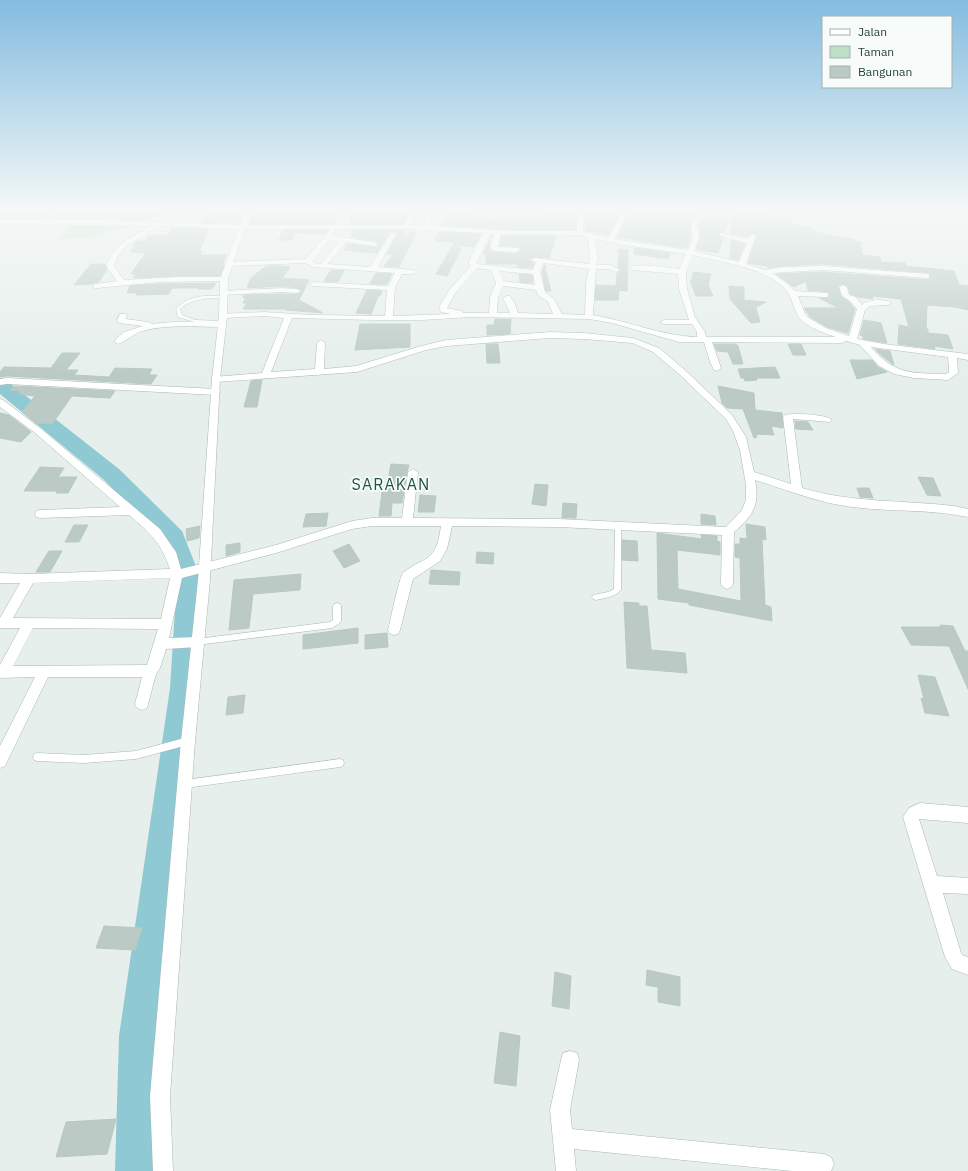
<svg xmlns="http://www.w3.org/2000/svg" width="968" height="1171" font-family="'IBM Plex Sans',sans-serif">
<rect width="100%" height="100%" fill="#e6efeb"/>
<path fill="#bfe0c8" d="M0 210H172L148 220 88 238 59 239 71 224 0 222Z"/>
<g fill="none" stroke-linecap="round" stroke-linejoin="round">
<path fill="#8ec9d4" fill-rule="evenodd" d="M0 379 7 381 119 469 182 531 201 579 198 688 157 1036V1171H115L119 1036 170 688 177 579 164 541 103 479 0 394Z"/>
</g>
<path fill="#bbcac4" stroke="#b8c9c2" d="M211 210H247V211L239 223 200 222Z
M278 210H295L294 212 340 211 334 224H249L256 211H278Z
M350 210H411L404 224H350Z
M539 210H619L617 220 608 235 585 231 586 215 582 212 576 215V230H514L442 225 448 212H477L476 218 496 220 498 216 539 219Z
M627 210H701L690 223 691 238 687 248 617 237 625 222Z
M739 210H754L752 212 778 218 782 216 795 221 790 224 811 228 809 230 833 236 854 239V241L860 242 862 255 880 257 881 262 905 263 906 266 954 271 959 285 968 286V310L955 307 927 305 926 329H928V333L948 335 953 349 934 346 935 349 898 344 899 325 909 327 901 299 872 296 873 299 858 297 850 294 848 287 844 284 838 286 841 296 849 302 855 309 848 333 827 327 810 317 804 308H839L819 298H829V292L808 290 806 281 794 287 776 274 823 272 929 280 930 278V273L823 264 782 266 768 268 766 266 748 263 757 236 754 233 750 234 747 237 731 234V219L735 212 737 213Z
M707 215 729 218 724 232H720L717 235 723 238 718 253 696 249 700 238 699 224Z
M172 228 209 229 199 251H202L200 255H227L222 265H224L220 276H176L134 278 135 274H131L146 253 131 252 136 242 146 240 148 236 167 235Z
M283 230H328L325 234 295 233 292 240H279Z
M351 230H405L403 241 411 231 416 233 399 267 384 266 393 255 387 254 397 235 396 232H390L377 253 344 250 348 244 374 247 379 245 374 241 352 237 353 235H351Z
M439 232 481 234 474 247 453 245 461 249 447 276 436 274 455 242 435 241Z
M491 236 489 247 492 252 516 254 521 250 519 246H500L502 236H556V238L549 258 534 257 529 260 534 263 532 268 517 267V264H486V254H483Z
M731 240 745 244 738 260 730 258Z
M635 248 670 253 668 259 634 254Z
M619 249 628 250 627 291 619 290 618 300H595L596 285 616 286 617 273 621 271 618 267Z
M91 264H105L107 269 99 282 94 283 92 284 74 285Z
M544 265H546L545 268 551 291H546L542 272Z
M266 266H280L290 267 282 278 309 280 299 300 323 313 286 310 287 309H243L247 303H243L246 298H243L244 295 282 294H297L302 292 297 288 282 286 248 288 249 287H247L251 278Z
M331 270 344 271 338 282 324 281Z
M693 272 711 274 708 285 713 296H696L690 280H692Z
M375 274 379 273 392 274 387 284H370Z
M519 274 532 275 533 283 520 282Z
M216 283 212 289H198L199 288H175L171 289 169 294 136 295 137 293H127L130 286 160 284Z
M729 286 744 287V300L766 302 755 308H756L760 322 751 323 730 299Z
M367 290 382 291 380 296H378L371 314 356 313Z
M495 319H511L510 334 487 335V325H494Z
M864 320 881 323 887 343 863 339V336L860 335Z
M360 324H410V347L355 350Z
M486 344H498L500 363H487Z
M714 344H736L738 346 743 364H733L728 352 717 351Z
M788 344H801L806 355H793Z
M875 349 890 351 894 365 881 355Z
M62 353H80L66 370H78L74 375 109 377 115 368 152 369 149 375H157L151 384 7 376 0 377V372L4 367 51 368Z
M850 360H872L878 367 887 372 857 379Z
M775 367 780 378H756L757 380 745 381 744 378H741L738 369Z
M262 380 257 407H244L251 381Z
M15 386 115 391 110 398 72 396 52 424 40 423 38 425 22 412 35 396 19 394 22 391 10 390Z
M718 386 754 393 755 410 782 413 783 428 771 426 774 435 756 434 757 437 754 438 743 409 727 408 722 403Z
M0 413 9 415 31 432 21 442 0 438Z
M795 421 808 422 813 430 796 429Z
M391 464 409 465 407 472 402 503H392L391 516H379L382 492H386Z
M40 467 64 468 58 477H77L68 493H56L58 491H24Z
M918 477 933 478 941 496 927 495Z
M535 484 548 485 546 506 532 504Z
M857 488H869L873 498 860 497Z
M420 495 436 496 434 512H418Z
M563 503 577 504 576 518H562Z
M328 513 326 526 303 527 306 514Z
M701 514 715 516 716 525 701 524Z
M746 524 765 527 766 540 762 539 765 605 771 607 772 621 689 605V603L658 599 657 533 702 539 701 535 717 536V541L720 542V555L677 550 678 589 741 601 740 558 735 557V544H740V538L747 539Z
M74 525H88L79 542H65Z
M200 526 199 538 187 541 186 529Z
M622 540 637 541 638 561 622 560Z
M240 543V552L226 556V545Z
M349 544 360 561 344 568 333 551Z
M49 551H62L50 572H36Z
M477 552 494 553 493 564 476 563Z
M431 570 460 572 459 585 429 584Z
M301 574 300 590 253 594 249 628 229 630 234 580Z
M624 602 639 603V606H647L651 650 685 653 687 673 627 668Z
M940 625 953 626 965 651H968V689L949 646 911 645 901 627H941Z
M358 628V643L303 649V635Z
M387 633 388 647 365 649V635Z
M918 675 935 677 949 716 925 713 921 698 924 699Z
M245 695 243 713 226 715 228 697Z
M104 926 142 928 135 950 96 948Z
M647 970 680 977V1006L658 1002V987L646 985Z
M555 972 571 976 569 1009 552 1006Z
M500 1032 520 1036 516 1086 494 1083Z
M116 1119 107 1154 56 1157 66 1122Z"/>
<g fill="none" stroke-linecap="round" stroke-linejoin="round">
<g stroke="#a8b8b2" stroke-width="1">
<path id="service" d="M59 210H63L46 223H44V221Z
M205 296H223L225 297 223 298C207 298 193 298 180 309L182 315 195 320 222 321H224V323L195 322 178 317 176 309C184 300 193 297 205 296Z
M616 524H618L621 526V590C615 597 605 598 596 600L593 599 592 597 593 595 608 592 614 589 615 526Z
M337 603 340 604 341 606V621L340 623 332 628 197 645 194 644 193 642 194 640 197 639 330 622 333 620V606L334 604Z
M188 737 191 738 192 741 191 744 136 759 84 763 37 761 34 760 33 757 34 754 37 753 84 755 136 751Z
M340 759 343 760 344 763 343 766 340 767 185 788 182 787 181 784 182 781 185 780Z"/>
</g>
<g stroke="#a8b8b2" stroke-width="1">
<path id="minor" d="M412 210H418L411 225 423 226 428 216 436 213 437 210H443L441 215 433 218 430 226 514 231H577L578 215 581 213 584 215 583 232 608 238 618 221 620 210H626L624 221 614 239 688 250 693 238 691 224 703 210H709L697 224 699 238 694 251 739 262 747 243 718 235 721 233 748 239 751 235 753 234 756 236 746 264 765 270 782 267 823 266 929 274V278H926L823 270 772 273 788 284 795 291 828 293V297H825L798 296 805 314 809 318 826 328 849 336 857 309 850 301 842 296 839 287 843 285 847 287 849 295 856 297 862 305C868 300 885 298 891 303L887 305 870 306 865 310 857 339 884 344 968 354V360L957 358 958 373 948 380 914 378 894 374 879 366 860 345 846 341 842 343 712 342 721 368 717 371 714 370 710 362 704 342H679L612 323 589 319 472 317 421 320H374L292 318 271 372 315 369 317 343 321 340 325 343 324 369 356 366 421 346 447 340 550 332 584 333 633 338 659 348 686 371 732 415 746 437 754 472 791 484 783 417 785 415C793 413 826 414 832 420L830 422 793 419 802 488C852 503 903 500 954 506L968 509V517C930 509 891 512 852 507 819 503 787 490 755 480 760 505 753 516 734 532L733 584 731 587 727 589 723 587 721 584 722 535 559 527 452 526 447 549 440 561 413 579 400 630 398 634 394 635 390 634 388 630C391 619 398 581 403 573 407 569 413 566 418 563 437 555 438 544 441 526H372L352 529 276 553 182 578 169 638 197 637 202 638 203 642 202 646 197 647 166 649 160 668 156 674 147 708 142 710 137 708 135 704 142 677H48L5 766 0 768V746L35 677 0 678V665L20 628H0V618L20 583H0V573L29 574 170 569C161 542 150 533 129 515L40 518 36 517 35 514 36 511 40 510 120 507 34 432 0 407V399L3 400 40 428 160 529 176 552 181 569 276 545 352 521 372 518H402L408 472 413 469 418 472 413 518 559 519 726 527 742 510 746 500V485L740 450 733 431 726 419 680 375 653 352 632 343 584 339 550 338 447 346 426 350 357 372 216 382 212 379 213 377 262 373 284 318 264 316 223 318H220V314L264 312 313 315 385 316 387 290 313 286 309 284 313 282 388 286 395 273 313 267 306 263 229 266 225 264 229 262 306 259 330 230 332 229H242L159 226 126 246 117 257 114 266 124 280 176 277H227V281L160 282 97 288H94V284L117 281 106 266C117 241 130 239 151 226L0 224V220H102L242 225H405ZM332 229H407L483 233 468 263 471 266 450 289 439 307 441 312 451 314 393 316 395 288 402 274H413L417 272 413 270 378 267 396 234 395 233H391L370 267 328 264 346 242 374 246 378 244 374 242 332 236 335 231ZM490 234H494L490 247 493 251 516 252 520 250 519 248 498 247 501 234 580 235 588 237 590 257 589 264 534 258 530 260 536 262 533 270 477 264 476 263ZM595 239 618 244 686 254 679 269C669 268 637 262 629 268L633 270 678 274 679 289 689 320H664L660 322 664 324H692L697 332V337C662 336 628 321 593 315L596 269H609L616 272 620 270 610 265H596L598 257ZM329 240 339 242 321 264 315 263 312 261ZM693 255C723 263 759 266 783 287 792 295 792 304 797 314 804 327 823 332 835 337H706L705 332 695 317 687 289 686 272ZM543 263 589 269 586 283 585 315 562 314 554 299 545 292 540 272ZM477 268 491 270 496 283 490 297 489 313H463L462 311 447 308 456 292ZM499 271 533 274 535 285 503 281ZM503 286 536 290 538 295 548 302 553 314 518 313 515 304 510 296H507L503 298 510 313H497L498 297ZM871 347 948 357 949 372 946 374C911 373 895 375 871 347ZM170 578 161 619 13 618 33 583ZM33 628 158 629 147 665 13 666Z
M282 288 297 289 301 291 297 293 282 292 224 295 220 293 224 291Z
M120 314H126L127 316 126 319 148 322 152 324C164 322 218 319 225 325L221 327C195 327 168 324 143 331 134 333 127 341 118 344L114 341 124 332 143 326 119 323 117 320Z
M7 378 216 389 221 392 216 395 7 384 0 385V379Z
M920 803 968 807V823L919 819 937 876 968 878V894L943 893 961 953 964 956 968 957V975L952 969 945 957 903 817 909 808Z
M570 1051 577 1053 579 1060 570 1110 572 1129 824 1154 831 1157 834 1164 831 1171H792L574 1149 576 1171H556L550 1110 561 1060 563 1053Z"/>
</g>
<g stroke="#a8b8b2" stroke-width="1">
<path id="tertiary" d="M249 210H255L245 227 228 279 227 316 220 379 210 580 195 741 170 1096 173 1171H153L150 1096 181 741 198 580 212 379 219 316 220 279 239 227Z"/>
</g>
<use href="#service" fill="#fff" fill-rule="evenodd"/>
<use href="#minor" fill="#fff" fill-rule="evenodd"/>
<use href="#tertiary" fill="#fff" fill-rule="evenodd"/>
</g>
<linearGradient id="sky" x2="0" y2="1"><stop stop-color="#84bce0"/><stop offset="0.56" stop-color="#f4f8f6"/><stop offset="1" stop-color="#f4f8f6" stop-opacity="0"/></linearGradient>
<rect width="968" height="374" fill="url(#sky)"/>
<g text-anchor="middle" stroke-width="3.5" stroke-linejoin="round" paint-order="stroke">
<g font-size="16" letter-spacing="1" fill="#1f5548" stroke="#f7fbf9">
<text x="391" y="490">SARAKAN</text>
</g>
</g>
<rect x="822" y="16" width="130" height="72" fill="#f7fbf9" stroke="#a3b1ad"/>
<rect x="830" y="29" width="20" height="6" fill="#ffffff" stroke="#a3b1ad"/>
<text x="858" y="36" font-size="12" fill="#24423a">Jalan</text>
<rect x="830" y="46" width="20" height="12" fill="#bfe0c8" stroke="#a3b1ad"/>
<text x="858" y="56" font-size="12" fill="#24423a">Taman</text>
<rect x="830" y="66" width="20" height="12" fill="#bbcac4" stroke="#a3b1ad"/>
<text x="858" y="76" font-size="12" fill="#24423a">Bangunan</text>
</svg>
